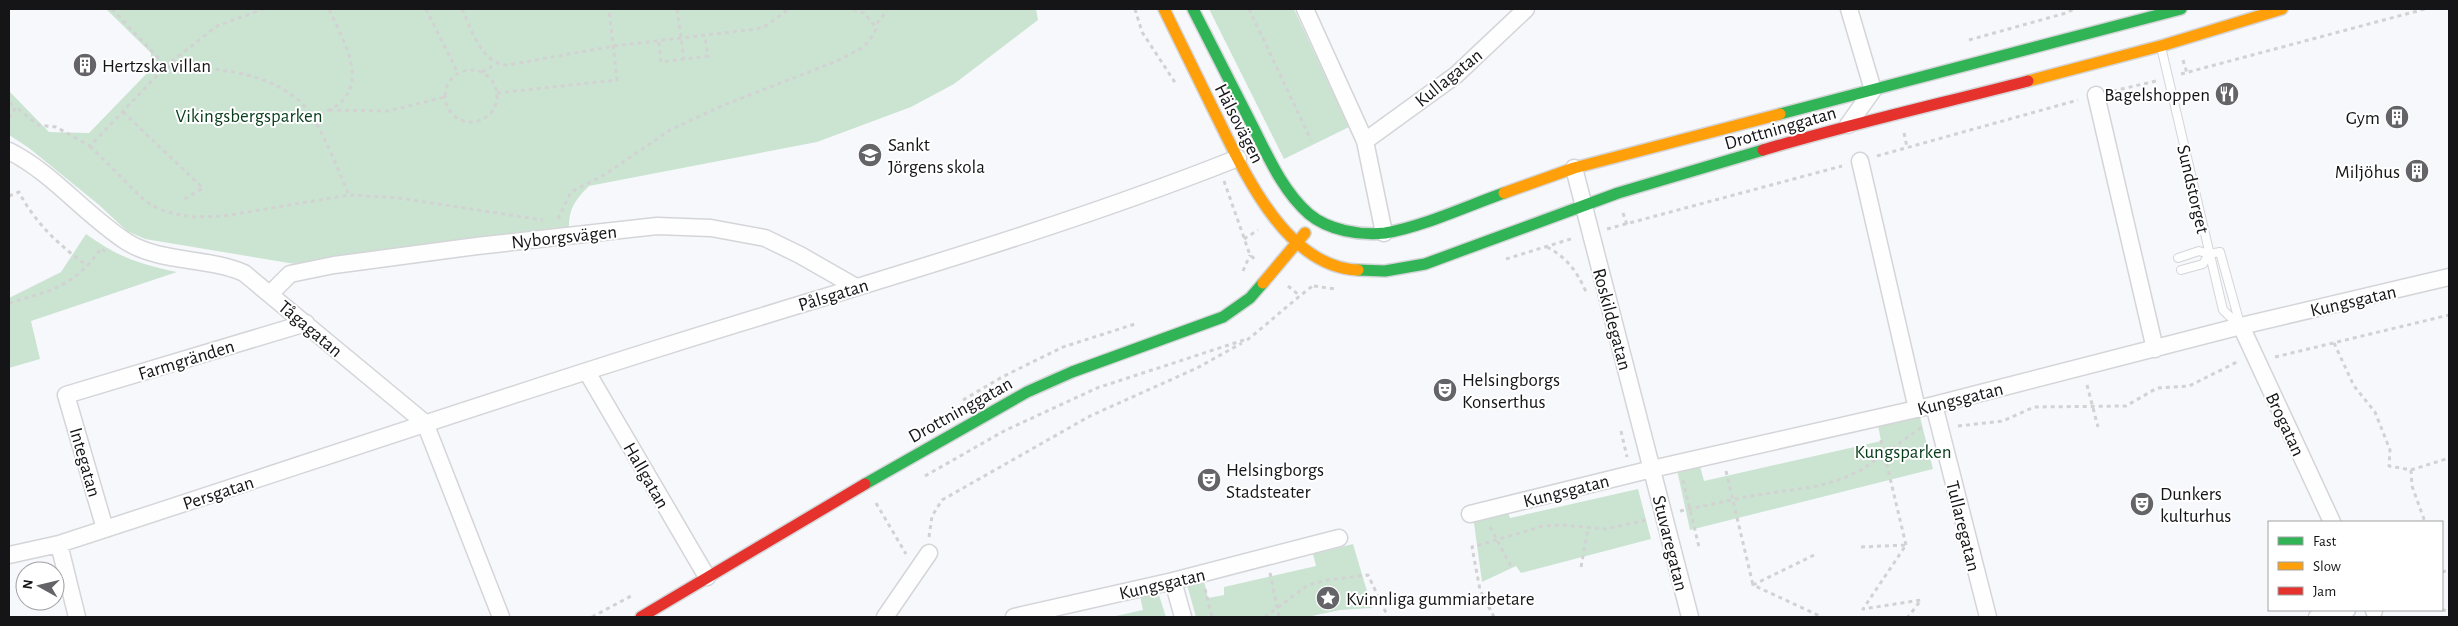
<svg xmlns="http://www.w3.org/2000/svg" width="2458" height="626" font-family="'Alegreya Sans',sans-serif">
<rect width="100%" height="100%" fill="#f7f8fc"/>
<path fill="#cbe4d2" d="M106 9H1036L1038 20 954 84 911 107 817 142 589 186C576 199 569 208 569 227L357 253 295 264 145 239 127 231 99 205 29 148 9 135V91L49 132 89 133 150 70 151 53Z
M1209 9H1294L1349 127 1284 159Z
M86 234C118 257 139 264 177 272L31 321 40 359 9 368V298L61 272Z
M1920 417 1933 469 1690 530 1677 470 1700 466 1704 481 1881 441 1878 425Z
M1638 489 1651 539 1521 573 1516 566 1482 582 1473 516 1507 508 1510 518Z
M1353 544 1372 608 1340 610 1307 617H1196L1187 585 1204 581 1208 598 1224 595V587L1316 566 1313 554Z
M1158 592 1166 617H1111L1143 610 1140 596Z"/>
<g fill="none" stroke-linecap="round" stroke-linejoin="round">
<g stroke="#d4d5d8" stroke-width="10">
<path id="lane" d="M2161 47 2223 310 2240 326
M2178 258 2199 251 2209 254 2220 252 2240 324
M2181 270 2203 264 2209 254"/>
</g>
<g stroke="#d4d5d8" stroke-width="19">
<path id="street" d="M1305 9 1365 141 1384 233
M2096 95 2155 349
M1848 125 1873 90 1849 9
M1365 141 1456 75 1526 9
M9 151C53 173 85 215 127 242 161 263 207 257 244 273L425 423 501 617
M1860 161 1917 409
M1574 168 1690 617
M270 294 290 274 334 265 477 246 657 226 711 228 765 238 800 255 856 287
M2241 326 2332 522
M587 372 707 577
M1934 405 1988 617
M1470 514 1652 469 1934 405 2241 326 2449 277
M105 529 66 395 306 323
M59 544 77 617
M9 555 59 544C263 478 465 409 669 345 860 285 1052 232 1238 158
M1173 581 1183 617
M2374 610V611
M885 617 929 553
M1014 617 1173 581 1339 538
M2317 617 2347 610"/>
</g>
<g stroke="#d4d5d8" stroke-width="14">
<path id="fast" d="M1193 9C1212 46 1231 84 1250 121 1266 152 1282 191 1309 214 1328 230 1360 236 1385 233 1422 227 1467 206 1504 193
M1780 114 2181 9
M1358 270 1385 271 1425 264 1618 193 1763 150
M865 484 1027 392 1072 372 1223 317 1250 298 1263 283"/>
</g>
<g stroke="#d4d5d8" stroke-width="14">
<path id="slow" d="M1164 9C1181 43 1197 77 1214 111 1242 167 1284 267 1358 270
M2028 81 2164 45 2282 9
M1504 193 1574 168 1780 114
M1263 283 1305 233"/>
</g>
<g stroke="#d4d5d8" stroke-width="14">
<path id="jam" d="M1763 150C1850 124 1939 104 2028 81
M641 617 865 484"/>
</g>
<path stroke="#d2d2d3" stroke-width="3" stroke-dasharray="4 4" stroke-linecap="butt" d="M112 9 166 66C216 68 285 71 314 119 328 143 338 170 349 195
M426 9 458 73
M462 9C472 30 481 64 508 65L614 46 756 29 764 27 789 9
M677 9 684 59
M853 9 864 13 875 26 888 9
M1135 9 1142 32 1176 84
M1249 9 1311 140
M1969 40 2066 13 2074 9
M659 42 661 62 708 56 705 37
M2183 60 2187 73
M445 96a26 26 0 1 1 52 0a26 26 0 1 1-52 0Z
M482 72 490 68 494 62
M2181 74 2425 9
M2113 91 2156 81
M497 93 617 80 609 9
M9 103 16 107
M329 110 388 111 445 97
M123 112 203 188 181 201
M9 118 16 107 38 125 56 127 90 146 166 66 217 26 263 9
M313 118C323 113 336 108 343 100 366 75 340 34 329 9
M1904 133 1907 147
M90 146 145 201 159 209 175 214 194 217 224 216 349 195 399 198 543 220
M1877 156 2078 100
M1224 181 1250 255 1256 260
M9 196 19 192C35 223 59 245 86 265
M1623 213 1627 225
M558 219 571 192 604 175 670 130 724 105 837 61 862 48 870 40 876 29 875 26
M1607 229 1842 166
M1244 239 1258 230
M1547 247C1567 258 1577 271 1586 292
M1506 259 1574 238
M1243 271 1250 255
M1288 286 1299 295
M1314 286 1335 289
M9 303C50 291 76 286 101 248L106 252 108 249
M1247 340C1270 322 1291 302 1314 285
M2334 343 2354 386 2375 412 2390 450 2389 466 2411 470 2412 486 2425 522
M2275 357 2449 315
M2087 385 2098 427
M963 400 1002 377 1063 347 1135 324
M1958 426 2003 421 2034 407 2126 406 2157 388 2189 386 2239 361
M1621 431 1627 457
M1881 440 1906 545
M2411 470 2449 458
M1726 471 1753 585
M925 476 1004 431 1097 388 1247 339
M1683 480 1699 547
M876 503 906 554
M1680 511 1750 496 1818 486 1842 479 1863 469 1922 427
M1490 527 1512 568
M929 537 932 516 942 500 1090 416 1197 368 1242 343
M1861 547 1906 545 1863 609 1921 600 1908 617
M1814 555 1753 585 1822 617
M1581 567 1588 528
M2442 572 2449 570
M1270 573 1279 617
M1205 589 1212 617
M2442 610 2449 611
M592 617 633 595
M1265 617 1308 585 1328 580 1368 575 1388 617
M1494 617 1480 590 1472 547 1543 526 1562 525 1606 529 1647 520"/>
<use href="#lane" stroke="#fefeff" stroke-width="8"/>
<use href="#street" stroke="#fefeff" stroke-width="16"/>
<use href="#fast" stroke="#30b455" stroke-width="11"/>
<use href="#slow" stroke="#ff9f0a" stroke-width="11"/>
<use href="#jam" stroke="#e5322d" stroke-width="11"/>
</g>
<defs>
<g id="building-disc" transform="scale(1.25)"><circle r="9.5" fill="#646468" stroke="#fff"/><path d="M-4-6H4V6H1V3H-1V6H-4ZM-2.5-4.3h1.7v1.8h-1.7ZM.8-4.3h1.7v1.8H.8ZM-2.5-1h1.7V.8h-1.7ZM.8-1h1.7V.8H.8Z" fill="#fff"/></g>
<g id="restaurant-disc" transform="scale(1.25)"><circle r="9.5" fill="#646468" stroke="#fff"/><path d="M-5-6h1v4h1v-4h1v4h1v-4h1v5L-1.5 .5V6h-2V.5L-5-1ZM5-6V6H3V1.5H1.5Q1.5-4 5-6Z" fill="#fff"/></g>
<g id="school-disc" transform="scale(1.25)"><circle r="9.5" fill="#646468" stroke="#fff"/><path d="M0-5L7-2L0 1L-7-2ZM-4 1L0 2.5L4 1V4Q0 6-4 4Z" fill="#fff"/></g>
<g id="theatre-disc" transform="scale(1.25)"><circle r="9.5" fill="#646468" stroke="#fff"/><path d="M-5-5.5Q0-4 5-5.5V0Q5 5 0 6Q-5 5-5 0ZM-3.3-2.5H-1v1.5H-3.3ZM1-2.5H3.3v1.5H1ZM-2.8 1Q0 5.5 2.8 1Z" fill="#fff"/></g>
<g id="sight-disc" transform="scale(1.25)"><circle r="9.5" fill="#646468" stroke="#fff"/><path d="M0-6L1.8-2.2L6-1.7L2.9 1.2L3.7 5.4L0 3.3L-3.7 5.4L-2.9 1.2L-6-1.7L-1.8-2.2Z" fill="#fff"/></g>
</defs>
<g fill-rule="evenodd">
<use href="#building-disc" x="85" y="65"/>
<use href="#restaurant-disc" x="2227" y="94"/>
<use href="#building-disc" x="2397" y="117"/>
<use href="#school-disc" x="870" y="155"/>
<use href="#building-disc" x="2417" y="171"/>
<use href="#theatre-disc" x="1445" y="390"/>
<use href="#theatre-disc" x="1209" y="480"/>
<use href="#theatre-disc" x="2142" y="504"/>
<use href="#sight-disc" x="1328" y="598"/>
</g>
<g text-anchor="middle" stroke-width="4" stroke-linejoin="round" paint-order="stroke">
<g font-size="19" fill="#151518" stroke="#fff" text-anchor="start">
<text x="102" y="72">Hertzska villan</text>
<text x="2210" y="101" text-anchor="end">Bagelshoppen</text>
<text x="2380" y="124" text-anchor="end">Gym</text>
<text x="888" y="151">Sankt<tspan x="888" dy="22">Jörgens skola</tspan></text>
<text x="2400" y="178" text-anchor="end">Miljöhus</text>
<text x="1462" y="386">Helsingborgs<tspan x="1462" dy="22">Konserthus</tspan></text>
<text x="1226" y="476">Helsingborgs<tspan x="1226" dy="22">Stadsteater</tspan></text>
<text x="2160" y="500">Dunkers<tspan x="2160" dy="22">kulturhus</tspan></text>
<text x="1346" y="605">Kvinnliga gummiarbetare</text>
</g>
<g font-size="19" fill="#151518" stroke="#fff">
<text transform="translate(1448 77) rotate(-39)" y="7">Kullagatan</text>
<text transform="translate(1240 123) rotate(63)" y="7">Hälsovägen</text>
<text transform="translate(1780 127) rotate(-16)" y="7">Drottninggatan</text>
<text transform="translate(2194 189) rotate(77)" y="7">Sundstorget</text>
<text transform="translate(564 236) rotate(-6)" y="7">Nyborgsvägen</text>
<text transform="translate(833 294) rotate(-17)" y="7">Pålsgatan</text>
<text transform="translate(2353 300) rotate(-13)" y="7">Kungsgatan</text>
<text transform="translate(1613 319) rotate(75)" y="7">Roskildegatan</text>
<text transform="translate(311 328) rotate(40)" y="7">Tågagatan</text>
<text transform="translate(186 359) rotate(-17)" y="7">Farmgränden</text>
<text transform="translate(1960 398) rotate(-14)" y="7">Kungsgatan</text>
<text transform="translate(960 409) rotate(-29)" y="7">Drottninggatan</text>
<text transform="translate(2286 424) rotate(65)" y="7">Brogatan</text>
<text transform="translate(86 462) rotate(74)" y="7">Integatan</text>
<text transform="translate(647 475) rotate(60)" y="7">Hallgatan</text>
<text transform="translate(1566 490) rotate(-14)" y="7">Kungsgatan</text>
<text transform="translate(218 492) rotate(-18)" y="7">Persgatan</text>
<text transform="translate(1964 526) rotate(76)" y="7">Tullaregatan</text>
<text transform="translate(1671 543) rotate(76)" y="7">Stuvaregatan</text>
<text transform="translate(1162 583) rotate(-13)" y="7">Kungsgatan</text>
</g>
<g font-size="19" fill="#073c1b" stroke="#fff">
<text x="249" y="122">Vikingsbergsparken</text>
<text x="1903" y="458">Kungsparken</text>
</g>
</g>
<rect width="2458" height="626" fill="none" stroke="#151518" stroke-width="20"/>
<rect x="2268" y="521" width="175" height="90" fill="#ffffff" stroke="#a1a1a3"/>
<rect x="2278" y="537" width="25" height="8" fill="#30b455" stroke="#a1a1a3"/>
<text x="2313" y="546" font-size="15" fill="#151518">Fast</text>
<rect x="2278" y="562" width="25" height="8" fill="#ff9f0a" stroke="#a1a1a3"/>
<text x="2313" y="571" font-size="15" fill="#151518">Slow</text>
<rect x="2278" y="587" width="25" height="8" fill="#e5322d" stroke="#a1a1a3"/>
<text x="2313" y="596" font-size="15" fill="#151518">Jam</text>
<g transform="translate(40 586) rotate(278)"><circle r="24" fill="#ffffff" stroke="#a1a1a3"/>
<path d="M0-4L9 19L0 12L-9 19Z" fill="#646468"/>
<text y="-8" font-size="14" font-weight="bold" text-anchor="middle" fill="#151518">N</text>
</g>
</svg>
